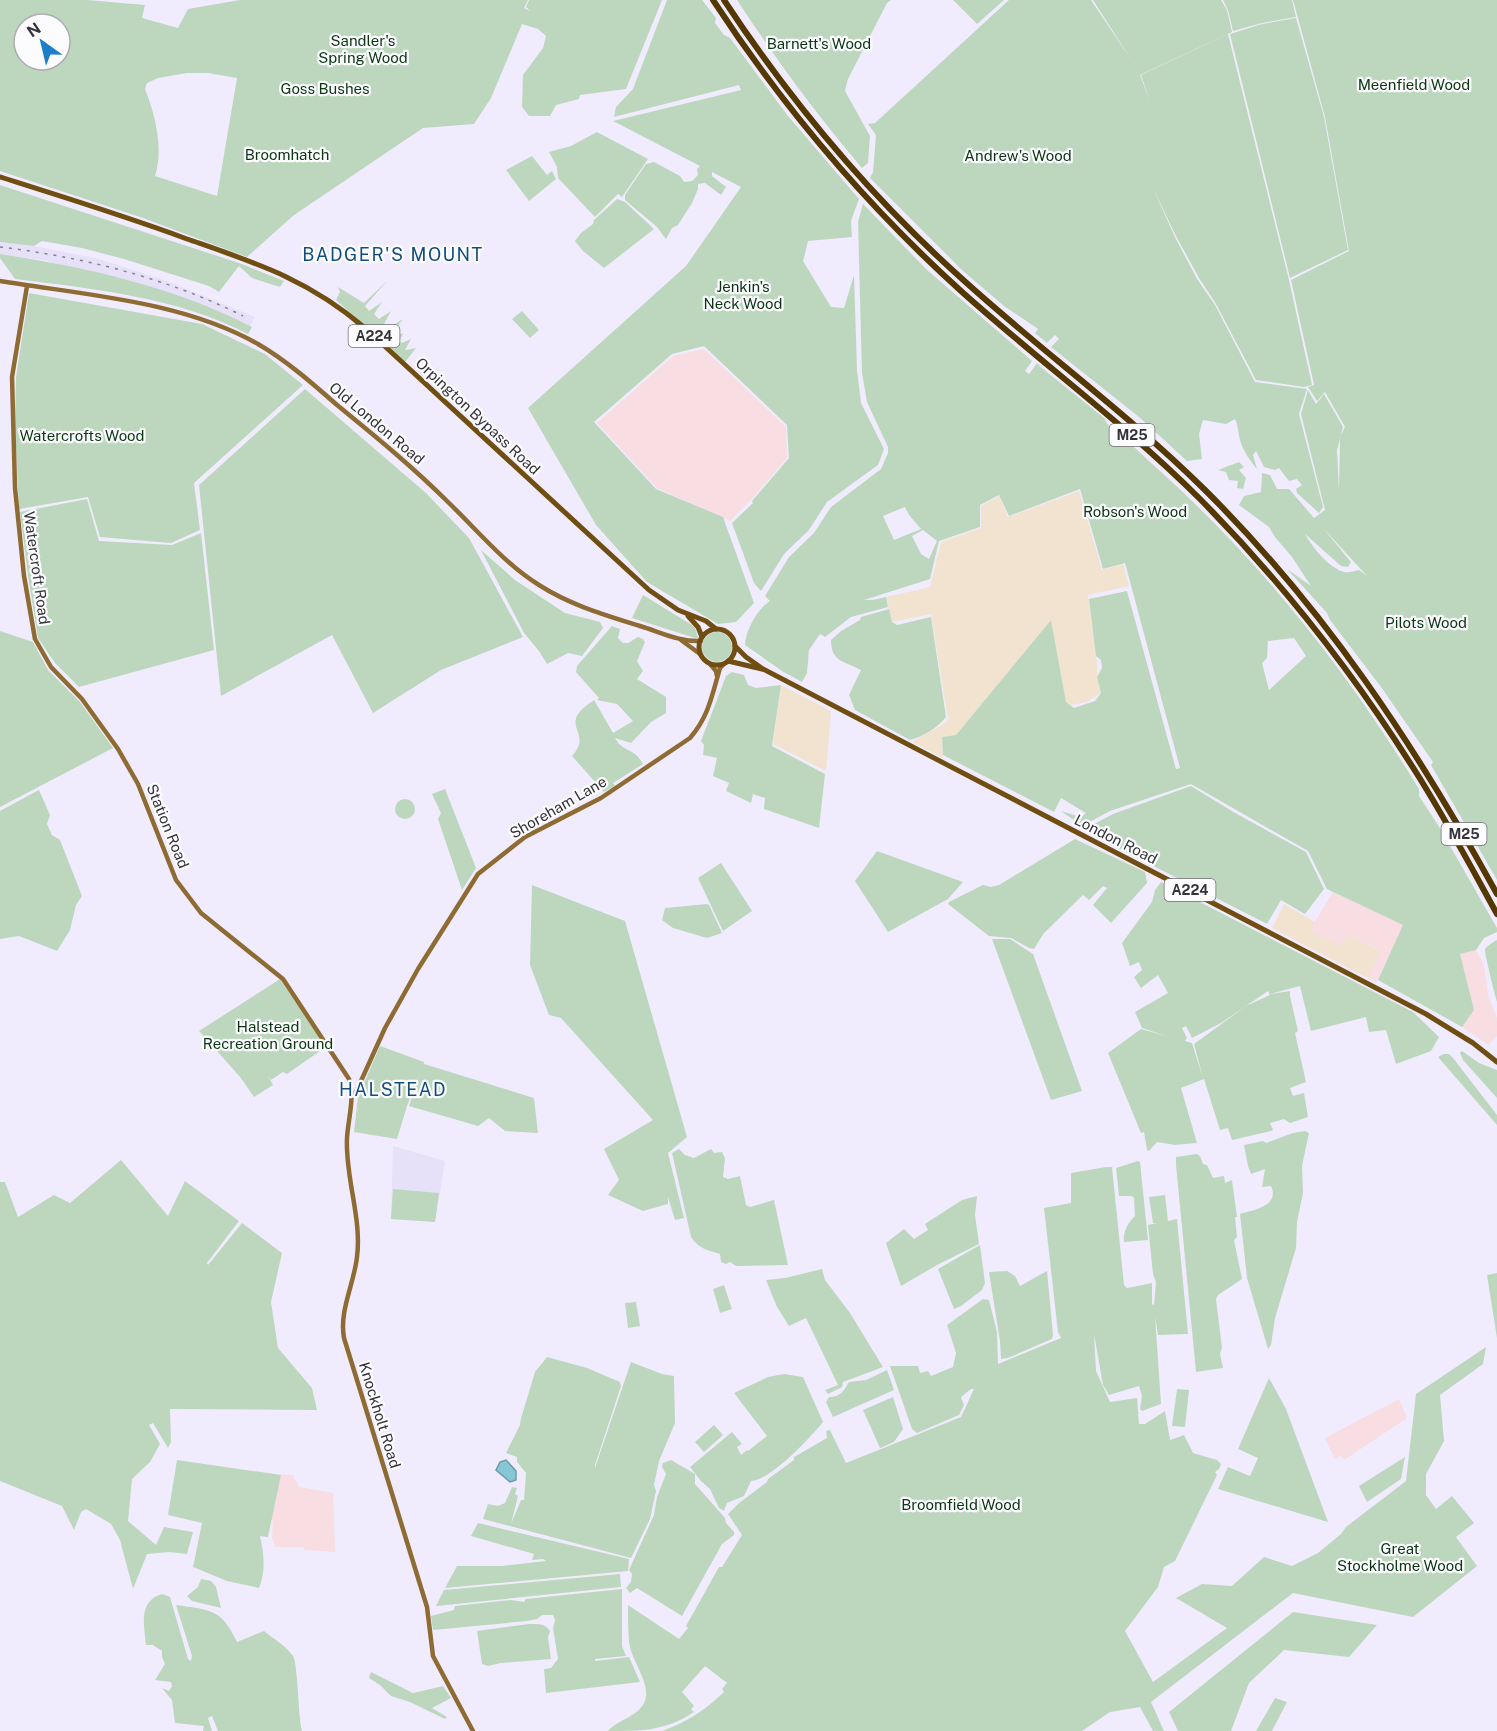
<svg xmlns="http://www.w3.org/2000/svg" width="1497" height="1731" font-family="'Public Sans',sans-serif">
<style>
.commercial{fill:#f2e2d0}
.industrial{fill:#f8dde2}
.built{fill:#e6e0f8}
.green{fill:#bdd7be;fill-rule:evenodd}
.water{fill:#87c6d4;stroke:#6e9aa6;stroke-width:1.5}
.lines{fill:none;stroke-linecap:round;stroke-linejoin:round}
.secondary{stroke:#8e6b32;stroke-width:4.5}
.primary{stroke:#704e11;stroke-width:5}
.highway{stroke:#543800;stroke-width:6}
.rail{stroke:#84828d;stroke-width:1.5;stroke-dasharray:3 6;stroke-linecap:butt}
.labels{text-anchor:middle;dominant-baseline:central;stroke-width:4.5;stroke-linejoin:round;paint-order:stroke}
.shield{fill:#fcfcff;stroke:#716f75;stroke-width:1.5}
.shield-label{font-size:14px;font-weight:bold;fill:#35333a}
.park-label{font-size:15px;fill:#0a3612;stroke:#fcfcff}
.street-label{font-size:15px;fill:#35333a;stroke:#fcfcff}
.quarter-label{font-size:18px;letter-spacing:1.5px;fill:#114d7d;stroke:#fcfcff}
</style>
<rect width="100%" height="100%" fill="#f0ecfd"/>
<g class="commercial">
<path d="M1079 491 1102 570 1123 564 1129 586 1088 595 1097 663V677L1101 693 1087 702 1071 705 1066 702 1051 620 956 735 942 737 943 758 912 742 942 725 948 719 931 614 892 622 886 597 930 587 941 542 981 528V506L999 496 1008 517Z"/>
<path d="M781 685 831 711 826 771 773 744Z"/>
<path d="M1284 904 1315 922 1311 929 1339 945 1349 935 1382 952 1367 978 1272 928Z"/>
</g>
<g class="industrial">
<path d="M704 349 786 427 787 458 751 500 730 521 657 488 597 423 673 356Z"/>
<path d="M1333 892 1404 925 1376 983 1367 978 1381 951 1349 935 1339 945 1310 930Z"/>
<path d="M1476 950 1484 965 1488 995 1497 1018V1036L1488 1045 1462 1027 1473 1010 1460 954Z"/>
<path d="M1399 1399 1407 1418 1344 1460 1341 1455 1335 1459 1325 1438Z"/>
<path d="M268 1474 293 1475 299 1487 333 1493 335 1552 305 1550 303 1547H275L272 1538 273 1521 268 1518Z"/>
</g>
<g class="built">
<path d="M0 242 34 246 99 259 164 280 255 317 250 326 178 296 139 284 42 260 0 254Z"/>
<path d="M393 1146 445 1161 435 1222 391 1219Z"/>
</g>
<g class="green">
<path d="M0 0H87L145 5 142 18 178 28 188 9 240 0H528L524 8 530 11 526 7 529 0H662L626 89 580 95 579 99 556 105 550 116H529L522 107 523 75 543 48 546 36 538 29 522 24 491 98 474 124 423 128 294 215 247 257 143 218 0 171ZM24 24H60V60H24ZM187 73H208L237 78 217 196 155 176C164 149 155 114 145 89L147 83 158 78Z"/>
<path d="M667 0H702L716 18 715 23 724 35 730 38 788 116 859 199 851 221 852 237 808 241 803 261 831 307 844 308 854 275 857 370 861 403 884 449 878 465 827 502 809 530 784 554 761 591 754 583 732 523 753 503 752 501 789 458 787 425 704 346 672 354 594 422 656 489 723 517 754 603 736 622 718 624 647 582 596 525 528 408 686 266 741 187 712 172V176L726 187 721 195 705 183 698 184V189L692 203 678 225 672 228 666 239 657 227 625 200V195L646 164 654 162 680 176 684 182 692 181 698 175 697 169 700 166 613 121 741 90 739 85 614 117 616 107 633 89Z"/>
<path d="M737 0H891L887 3 848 79 845 91 870 136 868 163 862 168C816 114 775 58 737 0Z"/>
<path d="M953 0H1004L977 24Z"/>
<path d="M1009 0H1091L1132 61 1093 0H1221L1227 10 1232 32 1140 75 1150 101 1141 75 1228 34 1289 280 1312 385 1304 387 1256 380 1216 304 1199 278 1176 236 1152 186 1175 237 1197 279 1215 305 1255 382 1307 389 1299 414 1323 507 1319 513 1297 493 1296 489 1302 485 1297 479 1289 481 1279 468 1275 470 1264 467 1256 451 1253 455 1257 469C1251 462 1244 452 1241 443 1238 435 1239 427 1235 419L1226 424 1203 420 1199 434 1202 459 1187 461 1139 417 1051 347 1059 339 1055 335 1047 343 1035 333 1038 329 1004 306 962 270 870 178 873 172 876 135 868 124 875 123Z"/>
<path d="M1223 0H1292L1296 17 1262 23 1233 31 1228 10Z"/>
<path d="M1293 0H1497V880L1431 765 1433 762 1381 687 1330 620 1327 613 1287 569 1311 586 1292 557 1275 537 1269 527 1239 505 1244 496 1261 492 1262 473 1270 475 1277 489H1289L1314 518 1325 510 1301 414 1308 390 1316 404 1324 394 1343 427 1337 450 1339 491 1340 437 1345 427 1325 392 1317 401 1308 387 1314 385 1291 280 1349 251 1325 117ZM1323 528 1367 576 1359 570C1354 571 1349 573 1344 572 1329 568 1312 547 1305 534L1341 566 1348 567 1351 562Z"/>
<path d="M1296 18 1324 117 1348 250 1290 278 1230 34 1262 24Z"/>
<path d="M597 132 648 159 622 197 618 194 595 217 558 178 557 167 549 152 571 146Z"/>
<path d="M532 156 547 175 552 171 556 179 529 201 506 170Z"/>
<path d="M0 185 239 263 284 281 280 287 252 278 239 266 219 292 209 286 124 259 82 248 42 241 34 246 0 242Z"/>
<path d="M617 199 625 202 654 229 604 268 583 251 575 241 581 233 593 224 594 220Z"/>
<path d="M863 204 926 269 1032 361 1025 371 1029 374 1037 363 1042 368 1104 418 1108 425C1127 439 1143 456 1160 471 1262 563 1348 672 1419 789V796L1438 825 1497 928V932L1484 938 1476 950 1460 954 1474 1010 1462 1027 1378 980 1403 925 1327 889 1308 851 1191 784 1110 811 1082 826 1061 811 1081 817 1086 813 1061 798 1054 812 943 755 942 737 956 735 1051 620 1066 702 1074 708 1095 701 1101 693 1097 677 1102 668 1101 660 1096 656 1089 599 1127 591 1176 769 1180 768 1125 563 1103 569 1080 489 1009 516 999 495 980 505V527L939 541 930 579 864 600H873L886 597 888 607 851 617 825 637 820 634 809 650 807 673 802 682 782 671 745 645C745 631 758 608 770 601L765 596 789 557 814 533 831 507 881 469 888 453V447L867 402 862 373 858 222ZM905 507 909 515 921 529 894 540 883 516ZM923 530 937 541 929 559 921 554 912 536ZM1294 638 1306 656 1269 690 1262 663 1267 658 1268 641Z"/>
<path d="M0 254C86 267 175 287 252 327L248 334C177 297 93 289 15 279L0 258Z"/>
<path d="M387 281 365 306 369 311 382 302 374 314 379 319 391 311 384 324 389 328 403 319 392 333 403 334 399 341 402 343 411 339 405 350 416 348 405 362 336 300 340 292 338 287 364 303Z"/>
<path d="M29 293 202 324 265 354 303 385 194 483 200 530 171 543 100 537 88 497 19 509 15 425 16 377Z"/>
<path d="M522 311 539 330 530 338 512 319Z"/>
<path d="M305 389 426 493 469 538 523 637 441 670 373 713 332 635 221 696 199 485Z"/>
<path d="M1239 462 1244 467 1239 470 1246 478 1243 489 1237 488 1238 481 1229 480 1226 472 1218 470Z"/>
<path d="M87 499 99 541 172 545 201 533 214 650 79 687 55 663 38 638 28 575 20 512Z"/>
<path d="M481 550 515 580 565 613 600 622 603 628 582 656 568 653 547 664 539 651 524 633Z"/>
<path d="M643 595 692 625 695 628 698 638H695L632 618Z"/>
<path d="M889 609 892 622 897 625 931 617 946 717C938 727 923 737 910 740L855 710 849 695 861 670C844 661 831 662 831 640L841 631 860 620 861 617Z"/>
<path d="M612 626 620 629 618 638 623 643H628L638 637 643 639 645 642 637 661 643 671 637 679 666 697V713L651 722 631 743 615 738C622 752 634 747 643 764L613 783 615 786 604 792 572 756C595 731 554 726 594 700L613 733 633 721 617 704 597 700 599 698 576 672 577 666Z"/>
<path d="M0 631 33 642 48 670 80 702 113 748 0 807Z"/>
<circle cx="717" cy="647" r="15"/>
<path d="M732 672 744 675 748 685 756 688 781 685 772 746 825 774 819 828 764 809 765 798 753 794 751 803 726 791 729 783 713 776 717 758 703 755 704 745 701 741 726 676Z"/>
<path d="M1191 786 1235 813 1306 852 1324 889 1305 914 1281 900 1267 924 1083 830 1113 814Z"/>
<path d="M445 789 476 868 462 890 438 819 441 813 432 794Z"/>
<path d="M39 790 50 815 47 824 52 835 60 840 82 896 76 905 70 930 57 951 19 936 0 939V811Z"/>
<circle cx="405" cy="809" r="10"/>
<path d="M1075 839 1145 872 1147 883 1111 923 1093 905 1107 888 1103 886 1089 900 1083 895 1044 933 1034 949 1029 948 1011 938 989 936 948 904 949 902 983 885 991 887 999 885Z"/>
<path d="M877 851 963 882 948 899 888 932 855 881Z"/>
<path d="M721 863 752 911 723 931 698 878Z"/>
<path d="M1161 882 1413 1012 1439 1037 1431 1051 1396 1064 1386 1030 1369 1032 1366 1017 1311 1031 1300 986 1270 994 1290 991V996L1298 1031 1295 1033 1306 1082 1290 1088 1293 1096 1304 1093 1308 1117 1290 1123 1284 1119 1270 1123 1273 1130 1271 1131 1232 1140 1228 1128 1220 1130 1204 1079 1181 1088 1197 1143 1175 1145 1157 1142 1149 1151 1147 1150 1144 1132 1141 1133 1108 1053 1141 1029 1166 1036 1142 1028 1135 1012 1168 993 1158 975 1141 988 1134 977 1142 970 1139 962 1130 966 1122 943 1152 902 1155 890ZM1268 991 1270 995 1246 1006 1194 1044 1203 1078 1192 1043 1185 1041 1187 1038 1182 1028 1186 1026 1192 1038 1221 1023Z"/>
<path d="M532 885 625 921 687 1137 668 1153 684 1218 675 1220 668 1197V1204L643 1211 608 1195 619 1180 604 1149 653 1120 561 1018 549 1015 530 965Z"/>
<path d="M707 904 709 905 722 933 707 938 673 928 662 920 665 908Z"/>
<path d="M992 939H1010L1033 954 1082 1091 1051 1100Z"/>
<path d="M1497 940V1002C1495 996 1484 952 1485 949 1488 945 1493 942 1497 940Z"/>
<path d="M280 979 326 1047 287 1074 283 1072 271 1080 268 1076 273 1085 254 1097 241 1078 199 1031Z"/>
<path d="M380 1046 424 1062V1064L534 1098 538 1133 505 1131 489 1118 478 1126 409 1106 420 1073 407 1106 397 1139 354 1132 358 1097Z"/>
<path d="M1462 1051 1479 1063 1497 1070V1098L1463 1060 1460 1053Z"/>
<path d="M1444 1054H1449L1453 1058 1497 1115V1125L1438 1057Z"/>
<path d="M1305 1131 1309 1133 1302 1166 1303 1193 1297 1222 1296 1248 1275 1318 1271 1345 1268 1349 1247 1278 1240 1214C1254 1210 1280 1206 1271 1186L1262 1187 1265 1169 1251 1174 1248 1166 1244 1145 1263 1141 1266 1143 1293 1133Z"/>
<path d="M679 1149 685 1155 694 1158 711 1149 714 1153 722 1152 725 1158 723 1177 728 1179 740 1176 746 1205 750 1207 774 1200 788 1265 736 1266 730 1262 726 1264 721 1262 720 1254C707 1250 699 1249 691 1237L672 1153Z"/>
<path d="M1197 1154 1200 1156 1203 1164 1207 1165 1213 1178 1224 1176 1225 1183 1232 1180 1237 1217H1235L1237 1237 1234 1240 1242 1279 1218 1295 1216 1299 1222 1348 1220 1354 1223 1368 1196 1372 1176 1165V1157Z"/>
<path d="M121 1160 168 1216 185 1181 239 1221 207 1263 208 1265 242 1223 282 1253 271 1302 278 1348 312 1388 317 1410 170 1409 171 1442 168 1448 153 1423 149 1425 160 1444 150 1462 132 1479 128 1521 156 1545 164 1527 193 1532 187 1554 170 1552 147 1554 133 1589 120 1540 111 1524 86 1509 81 1512 74 1530 62 1506 0 1481V1182H5L18 1217 54 1195 70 1203Z"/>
<path d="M1138 1161 1140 1162 1148 1240 1124 1242C1123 1232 1127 1224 1135 1216L1134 1198 1132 1196H1119L1116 1168Z"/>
<path d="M1106 1167H1112L1124 1285 1127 1288 1152 1283V1304L1154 1305 1156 1282 1153 1274 1148 1225 1157 1223H1153L1149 1197 1165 1195 1168 1221 1177 1219 1188 1334 1158 1335 1155 1316 1161 1404 1142 1411 1140 1409 1142 1396 1139 1386 1109 1395 1103 1385 1094 1334 1096 1371 1110 1402 1137 1398 1139 1424H1145L1165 1411 1170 1440 1184 1435 1193 1453 1217 1460 1221 1464 1219 1469 1215 1472 1217 1475 1175 1561 1164 1567 1158 1587 1125 1631 1153 1682 1227 1628 1176 1598 1202 1584 1232 1586 1264 1557 1292 1566 1318 1553 1341 1534 1346 1527 1406 1481 1416 1394 1486 1347 1483 1364 1440 1395 1444 1441 1426 1474V1495L1436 1509 1452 1496 1474 1523 1456 1537 1477 1566 1413 1617 1293 1593 1151 1702 1164 1731H1153L1140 1707 1110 1712 1082 1731H662C687 1722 705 1710 724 1692L722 1689 727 1683 705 1666 682 1692 694 1706 691 1709 694 1712C666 1731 641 1731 608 1731 617 1720 637 1717 644 1703 653 1685 631 1661 629 1642 628 1630 628 1617 628 1605L679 1639 688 1628 686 1626 719 1567H722L742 1535 728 1514 739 1503 767 1482 768 1479 794 1460V1457L827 1438 826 1431 830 1430 846 1463 961 1417 974 1389H971L961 1397 964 1405 959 1415 917 1433 912 1429 890 1366H918L920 1373 928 1371 931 1376 953 1367 956 1353 947 1325 983 1299 989 1300 997 1332 998 1364 1061 1338 1058 1332 1044 1208 1071 1203V1173Z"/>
<path d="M393 1189 439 1193 435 1222 391 1219Z"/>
<path d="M977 1196 975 1215 979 1244 937 1265 901 1286 886 1243 904 1229 914 1239 928 1230 925 1224 962 1200Z"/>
<path d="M980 1245 985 1283 982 1290 961 1306 954 1309 938 1269Z"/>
<path d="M822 1269 825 1280 850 1313 883 1367 843 1382 842 1387 828 1394 825 1390 838 1385 806 1318 789 1326 777 1307 766 1280 785 1278Z"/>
<path d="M1007 1271 1015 1276 1020 1286 1047 1271 1053 1335 1052 1339 1008 1358 1001 1359 1000 1341 989 1272Z"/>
<path d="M1497 1273V1338L1487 1275Z"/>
<path d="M724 1285 732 1309 720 1313 713 1289Z"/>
<path d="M636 1302 640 1326 628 1328 625 1303Z"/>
<path d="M547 1357 587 1368 620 1382 621 1386 595 1465V1468L631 1362 662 1374 674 1376 675 1423 659 1461 654 1485 656 1491 650 1519 631 1558 483 1519 488 1504 498 1506 505 1503 512 1487 517 1488 515 1494 518 1496 511 1524 521 1500H524L526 1473 517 1462V1457L506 1453 520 1425 521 1418 535 1372Z"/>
<path d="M887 1370 894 1390 833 1417 826 1402 829 1397C840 1397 844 1391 849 1382L866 1380Z"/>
<path d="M784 1374 803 1377 823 1422C810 1438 771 1480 751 1481L744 1496 727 1503 724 1511 719 1508 710 1489 701 1481 690 1467 732 1432 742 1444 737 1447 741 1455 747 1450 748 1451 767 1436 734 1393 768 1377Z"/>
<path d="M1269 1378 1286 1409 1328 1522 1218 1489 1228 1467 1250 1476 1258 1458 1238 1449Z"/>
<path d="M1177 1389 1189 1390 1185 1427 1172 1426Z"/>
<path d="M893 1397 903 1429 894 1442 880 1448 863 1410Z"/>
<path d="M714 1425 723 1435 704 1452 695 1442Z"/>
<path d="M1405 1457 1401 1479 1367 1502 1359 1486Z"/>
<path d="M177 1460 281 1475 268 1537 260 1536C264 1554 266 1571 259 1588L227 1581 193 1567 202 1523 168 1515Z"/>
<path d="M671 1460 695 1474V1484L725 1518 726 1523 734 1532V1535L722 1544 682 1616 637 1588 630 1593 626 1588 631 1582 632 1574 629 1570 654 1515 657 1497 666 1474 662 1467 663 1463Z"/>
<path d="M478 1523 629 1559 628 1571 445 1588 457 1566H502L546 1561 543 1559 532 1560 534 1554 471 1536Z"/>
<path d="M620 1574 621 1587 436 1606 444 1590Z"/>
<path d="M201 1579 211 1581 216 1587 221 1608 192 1601 187 1596 198 1587Z"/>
<path d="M622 1589V1646L626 1656 595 1659V1661L629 1657 640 1682 546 1693 544 1669 551 1668 558 1659 553 1628 555 1620 553 1615H542L537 1619 527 1621 433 1630 431 1616 454 1610 455 1606 511 1600 524 1602 526 1599Z"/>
<path d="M162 1594 170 1597 188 1659 191 1661 192 1656 176 1605C210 1610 221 1608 237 1642L264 1631C274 1639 286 1646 293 1656 298 1664 298 1715 302 1731H218L212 1716 208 1718 212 1731H203L204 1726 175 1723 172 1700 162 1688 169 1691 172 1686 171 1682 155 1680 165 1664 162 1657V1651L153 1645H146C144 1626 138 1601 162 1594Z"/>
<path d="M1293 1612 1377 1625 1349 1657 1284 1650 1249 1683 1231 1731H1178L1169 1712Z"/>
<path d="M529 1624C538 1624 545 1623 550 1631L548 1637 551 1659 501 1663 488 1666 482 1664 477 1631Z"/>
<path d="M371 1672 413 1693 443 1686 451 1698 432 1708 447 1717 445 1719 410 1702 391 1696 380 1685 369 1678Z"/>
<path d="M1275 1698 1287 1702 1272 1731H1256Z"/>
</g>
<path class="water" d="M506 1460 516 1471V1480L510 1482 496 1470 500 1462Z"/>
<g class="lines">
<g class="secondary">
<path d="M0 281C85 295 182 301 258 344 287 361 312 383 337 405 375 436 414 468 449 503 479 532 504 563 539 585 570 605 605 615 640 626 660 632 679 642 701 641"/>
<path d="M27 286 12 377 15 488 24 576 35 639 51 667 82 699 118 749 138 784 176 880 201 913 283 979 349 1079C355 1099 348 1119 347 1138 345 1178 362 1217 357 1257 354 1284 339 1311 344 1338L427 1607 433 1656 473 1731"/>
<path d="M681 640 700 654"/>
<path d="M710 664 716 671 717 676"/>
<path d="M352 1095 356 1092 385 1028 418 969 478 874 525 837 601 798 690 738C709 716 712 695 720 668L724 664"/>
</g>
<g class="primary">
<path d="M0 177C63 197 125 216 187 239 256 263 308 279 365 328L649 590 678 610 706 621 716 629"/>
<path d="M688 616 698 627 702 637"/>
<circle cx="717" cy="647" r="18"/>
<path d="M735 646 746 657 763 669 1426 1014 1473 1043 1497 1062"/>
<path d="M728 661 762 669"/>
</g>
<g class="highway">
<path d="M713 0C783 107 866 205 961 291 1040 362 1125 424 1200 499 1280 580 1351 670 1412 766 1443 814 1470 865 1497 914"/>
<path d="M724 0C791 102 870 196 960 277 1040 350 1127 413 1204 489 1325 609 1415 745 1497 894"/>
</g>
<path class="rail" d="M0 247C83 257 167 278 243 316"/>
</g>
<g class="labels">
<g class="shield">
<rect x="348.5" y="325" width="51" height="22" rx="4.5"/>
<rect x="1109.5" y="424" width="45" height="22" rx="4.5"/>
<rect x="1441.5" y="823" width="45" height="22" rx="4.5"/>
<rect x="1164.5" y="879" width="51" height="22" rx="4.5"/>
</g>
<g class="shield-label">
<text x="374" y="336">A224</text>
<text x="1132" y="435">M25</text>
<text x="1464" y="834">M25</text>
<text x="1190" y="890">A224</text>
</g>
<g class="park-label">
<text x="363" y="40">Sandler's<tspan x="363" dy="17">Spring Wood</tspan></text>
<text x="819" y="43">Barnett's Wood</text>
<text x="1414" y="84">Meenfield Wood</text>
<text x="325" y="88">Goss Bushes</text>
<text x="287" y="154">Broomhatch</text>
<text x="1018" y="155">Andrew's Wood</text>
<text x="743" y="286">Jenkin's<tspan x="743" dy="17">Neck Wood</tspan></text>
<text x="82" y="435">Watercrofts Wood</text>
<text x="1135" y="511">Robson's Wood</text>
<text x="1426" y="622">Pilots Wood</text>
<text x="268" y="1026">Halstead<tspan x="268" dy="17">Recreation Ground</tspan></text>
<text x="961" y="1504">Broomfield Wood</text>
<text x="1400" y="1548">Great<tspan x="1400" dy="17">Stockholme Wood</tspan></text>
</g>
<g class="street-label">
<text transform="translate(478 416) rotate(43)">Orpington Bypass Road</text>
<text transform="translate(377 423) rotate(40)">Old London Road</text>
<text transform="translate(37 568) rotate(82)">Watercroft Road</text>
<text transform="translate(558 807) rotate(-30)">Shoreham Lane</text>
<text transform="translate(168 826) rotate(68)">Station Road</text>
<text transform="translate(1116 839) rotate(27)">London Road</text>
<text transform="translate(380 1415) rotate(73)">Knockholt Road</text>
</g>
<g class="quarter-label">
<text x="393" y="254">BADGER'S MOUNT</text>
<text x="393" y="1089">HALSTEAD</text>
</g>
</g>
<g transform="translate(42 42) rotate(326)"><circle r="28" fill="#fcfcff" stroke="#acacb0" stroke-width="1.5"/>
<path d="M0-4.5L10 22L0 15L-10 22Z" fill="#1c7dc9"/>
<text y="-9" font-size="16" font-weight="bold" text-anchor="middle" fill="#35333a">N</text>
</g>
</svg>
